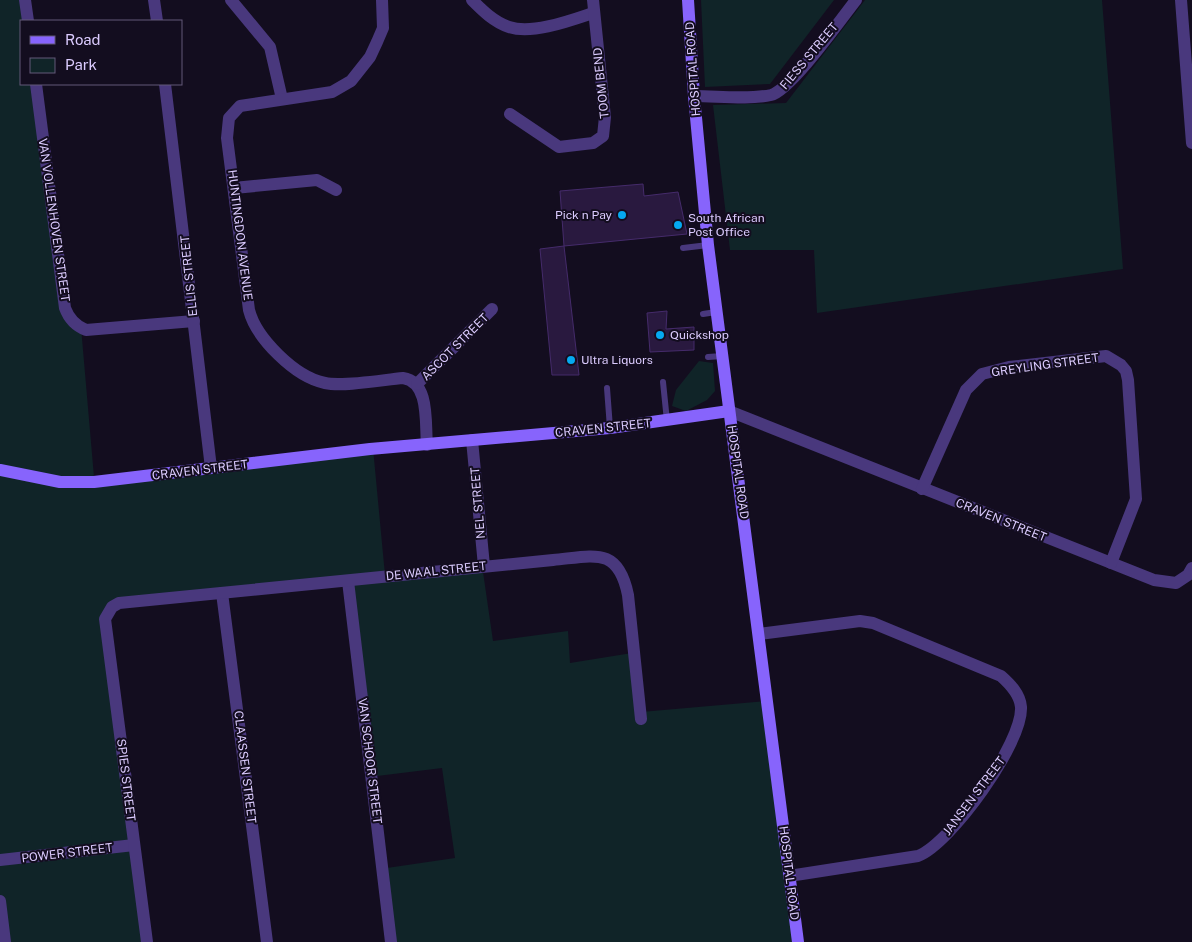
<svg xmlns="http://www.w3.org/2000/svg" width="1192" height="942" font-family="'Public Sans',sans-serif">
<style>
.green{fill:#102428}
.building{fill:#29193f;stroke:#452b6b}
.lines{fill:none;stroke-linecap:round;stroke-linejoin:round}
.lane{stroke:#49387d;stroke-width:6}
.street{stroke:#49387d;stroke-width:12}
.secondary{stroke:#8764fc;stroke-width:12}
.poi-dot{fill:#05a9f0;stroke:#130d1f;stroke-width:2}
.labels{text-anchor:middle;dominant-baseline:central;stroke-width:4;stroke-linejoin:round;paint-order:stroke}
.street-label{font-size:12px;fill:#dbcbfe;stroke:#130d1f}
.poi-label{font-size:12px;fill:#dbcbfe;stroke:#130d1f;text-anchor:start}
</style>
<rect width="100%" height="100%" fill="#130d1f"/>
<g class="green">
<path d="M0 0H21L24 21H21V84H33L64 312 81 327 94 477 373 448 385 575 482 565 493 641 568 631 570 663 632 653 641 712 766 701 797 942H388L380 869 455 858 442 768 369 777 346 579 119 602 103 619 144 942H2L0 925Z"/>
<path d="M701 0H834L770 84 705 87Z"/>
<path d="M865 0H1102L1123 269 817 313 814 250H730L713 105 786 103Z"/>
<path d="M699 361 713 363 715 391 707 400 686 411 672 406 676 390Z"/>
</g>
<g class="building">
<path d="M643 184 644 196 678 192 687 234 564 246 560 191Z"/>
<path d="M564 246 579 375H552L540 249Z"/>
<path d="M667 311 666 329 694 327V350L650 352 647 313Z"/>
</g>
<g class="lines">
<g class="lane">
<path d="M683 248 708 245"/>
<path d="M703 314 716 312"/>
<path d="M708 357 722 356"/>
<path d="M663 382 667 421"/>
<path d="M607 388 610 428"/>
</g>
<g class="street">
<path d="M25 0 28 21"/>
<path d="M154 0 157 21"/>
<path d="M231 0 270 47 282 99"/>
<path d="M382 0 383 28 377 42 370 57 351 81 332 92 240 106 229 118 227 138 249 310C256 338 295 377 325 383 343 387 382 380 403 378 430 382 425 423 427 445"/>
<path d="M472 0C483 11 494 22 509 27 532 35 572 20 593 13"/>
<path d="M1181 0 1192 143"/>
<path d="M36 84 65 308C69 319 76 326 86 330L194 321"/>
<path d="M165 84 211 468"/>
<path d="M694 96C718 96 748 100 771 95 791 90 841 19 856 0"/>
<path d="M510 114 559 147 593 143 603 136 605 117 593 0"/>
<path d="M234 188 317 180 336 190"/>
<path d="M417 384 492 309"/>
<path d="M729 411 1154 580 1176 583 1188 575 1192 568"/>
<path d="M472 440 484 566"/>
<path d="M922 489 966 390 982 374 1009 367 1106 356 1121 365 1126 371 1128 380 1136 499 1111 563"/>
<path d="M348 581 391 942"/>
<path d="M222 593 267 942"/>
<path d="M759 634 860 621 873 623 1001 676C1010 684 1020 694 1021 707 1023 743 951 843 918 856L789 876"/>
<path d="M0 860 134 845"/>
<path d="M0 901 5 942"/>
<path d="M147 942 105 619 112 607 119 603 553 560C594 556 618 546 628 595L641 719"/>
</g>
<g class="secondary">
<path d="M688 0 694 96 708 245 798 942"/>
<path d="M0 470 60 482H94L370 449 610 428 729 411"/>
</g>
</g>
<g class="poi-dot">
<circle cx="622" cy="215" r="5"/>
<circle cx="678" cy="225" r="5"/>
<circle cx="660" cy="335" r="5"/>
<circle cx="571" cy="360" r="5"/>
</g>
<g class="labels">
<g class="street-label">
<text transform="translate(809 56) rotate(-50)">FIESS STREET</text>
<text transform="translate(693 69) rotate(-94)">HOSPITAL ROAD</text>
<text transform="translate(601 83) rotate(-96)">TOOM BEND</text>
<text transform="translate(54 220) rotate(82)">VAN VOLLENHOVEN STREET</text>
<text transform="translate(240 235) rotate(83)">HUNTINGDON AVENUE</text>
<text transform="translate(189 276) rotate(-96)">ELLIS STREET</text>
<text transform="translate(455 347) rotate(-45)">ASCOT STREET</text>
<text transform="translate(1045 365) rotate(-8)">GREYLING STREET</text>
<text transform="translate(603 428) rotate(-6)">CRAVEN STREET</text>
<text transform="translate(200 470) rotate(-7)">CRAVEN STREET</text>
<text transform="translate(738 472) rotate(82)">HOSPITAL ROAD</text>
<text transform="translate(478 503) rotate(-95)">NEL STREET</text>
<text transform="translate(1001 520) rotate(22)">CRAVEN STREET</text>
<text transform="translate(436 571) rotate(-6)">DE WAAL STREET</text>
<text transform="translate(370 761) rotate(83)">VAN SCHOOR STREET</text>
<text transform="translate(245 767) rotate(83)">CLAASSEN STREET</text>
<text transform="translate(126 780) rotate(83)">SPIES STREET</text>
<text transform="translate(974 796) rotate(-53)">JANSEN STREET</text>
<text transform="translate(67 853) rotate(-7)">POWER STREET</text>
<text transform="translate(789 873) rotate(83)">HOSPITAL ROAD</text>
</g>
<g class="poi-label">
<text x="612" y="215" text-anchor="end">Pick n Pay</text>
<text x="688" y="218">South African<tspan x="688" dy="14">Post Office</tspan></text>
<text x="670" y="335">Quickshop</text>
<text x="581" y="360">Ultra Liquors</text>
</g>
</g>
<rect x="20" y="20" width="162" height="65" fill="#130d1f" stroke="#635978"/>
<rect x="30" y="36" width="25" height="8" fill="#8764fc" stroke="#635978"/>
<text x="65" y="45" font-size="15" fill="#dbcbfe">Road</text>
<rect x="30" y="58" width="25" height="15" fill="#102428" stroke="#635978"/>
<text x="65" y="70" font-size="15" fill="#dbcbfe">Park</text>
</svg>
